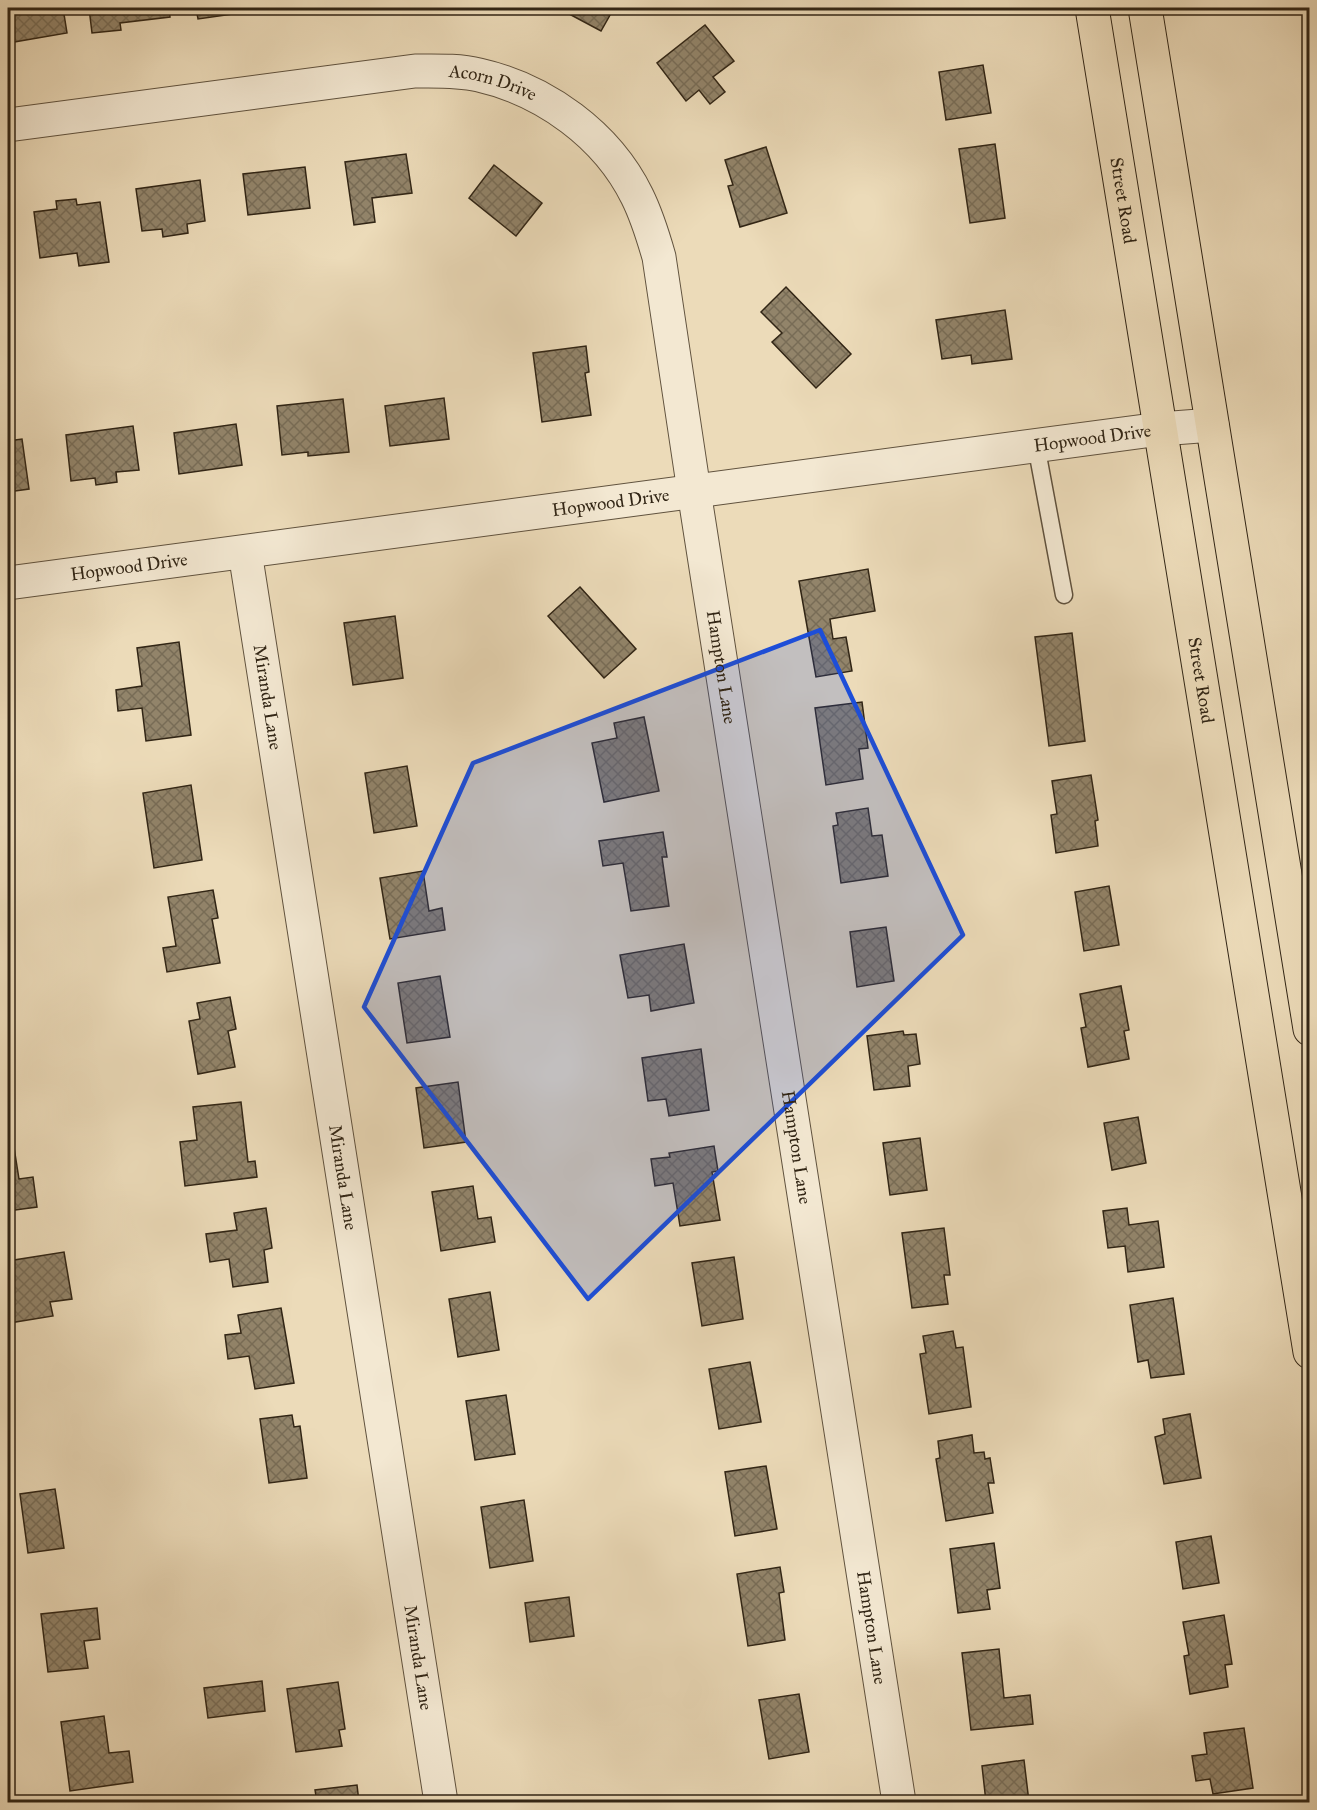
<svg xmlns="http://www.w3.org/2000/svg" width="1317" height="1810" font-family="'IM FELL Great Primer',serif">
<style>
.building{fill:url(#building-cross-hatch);stroke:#312515;stroke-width:1.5}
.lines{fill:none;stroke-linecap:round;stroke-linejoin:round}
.service-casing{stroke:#60523e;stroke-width:19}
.minor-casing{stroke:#60523e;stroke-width:35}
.primary-casing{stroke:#312515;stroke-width:35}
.service{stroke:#f3e8d2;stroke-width:16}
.minor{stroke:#f3e8d2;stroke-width:33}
.primary{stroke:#ecdbb9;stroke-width:33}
.marked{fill:#1d4ed8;fill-opacity:0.2;stroke:#1d4ed8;stroke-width:4.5;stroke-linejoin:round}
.labels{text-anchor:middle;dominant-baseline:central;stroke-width:4.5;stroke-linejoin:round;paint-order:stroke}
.street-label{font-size:18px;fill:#312515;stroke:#f3e8d2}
</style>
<defs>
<pattern id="building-cross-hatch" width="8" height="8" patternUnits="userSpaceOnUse" patternTransform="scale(1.5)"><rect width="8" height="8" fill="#92846a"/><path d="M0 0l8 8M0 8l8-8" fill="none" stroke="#786c56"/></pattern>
</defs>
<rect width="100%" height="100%" fill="#ecdbb9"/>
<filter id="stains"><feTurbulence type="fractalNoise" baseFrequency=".00333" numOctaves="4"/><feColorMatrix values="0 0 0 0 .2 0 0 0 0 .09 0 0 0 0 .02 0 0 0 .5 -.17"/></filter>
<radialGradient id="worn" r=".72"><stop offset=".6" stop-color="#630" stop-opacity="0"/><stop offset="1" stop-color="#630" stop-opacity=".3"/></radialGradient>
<g class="building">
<path d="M8 8H63L67 33 8 43Z"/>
<path d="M89 8H169L170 17 120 23 121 30 92 33Z"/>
<path d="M196 8H276L198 19Z"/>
<path d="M558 8H614L601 31Z"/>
<path d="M705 25 734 61 713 77 725 92 710 104 699 90 686 101 657 63Z"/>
<path d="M983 65 991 113 946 120 939 72Z"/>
<path d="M995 144 1005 218 970 223 959 149Z"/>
<path d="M766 147 787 213 740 227 728 186 733 185 725 160Z"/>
<path d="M406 154 412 193 372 198 375 222 354 225 345 162Z"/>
<path d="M494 165 542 203 516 236 469 198Z"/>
<path d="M305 167 310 208 248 215 243 174Z"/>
<path d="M200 180 205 221 187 224 188 233 163 237 162 229 142 231 136 189Z"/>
<path d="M76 199 77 205 100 202 109 262 79 266 77 253 40 258 34 212 57 209 56 201Z"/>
<path d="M786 287 851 354 816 388 772 342 782 333 761 312Z"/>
<path d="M1005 310 1012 359 972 364 971 355 942 359 936 320Z"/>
<path d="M586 346 589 372 585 373 591 415 542 422 533 353Z"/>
<path d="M444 398 449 439 390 446 385 406Z"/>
<path d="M343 399 349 452 308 456V452L282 455 277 406Z"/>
<path d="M236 424 242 465 179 474 174 433Z"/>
<path d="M133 426 139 470 116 472 117 482 96 485 95 478 71 481 66 435Z"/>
<path d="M22 439 29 489 8 492V441Z"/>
<path d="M868 569 875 611 830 619 833 639 846 637 852 671 816 677 799 581Z"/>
<path d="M580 587 636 649 604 678 548 616Z"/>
<path d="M395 616 403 678 353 685 344 623Z"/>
<path d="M1072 633 1085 741 1049 746 1035 637Z"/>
<path d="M179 642 191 735 146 741 142 708 118 711 116 690 142 686 137 648Z"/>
<path d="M862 702 868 748 859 749 863 779 826 785 815 708Z"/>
<path d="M644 717 659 791 604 802 592 743 617 738 614 723Z"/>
<path d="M407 766 417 826 374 833 365 773Z"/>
<path d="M1091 775 1098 820 1095 821 1098 846 1056 853 1051 815 1057 814 1052 781Z"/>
<path d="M191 785 202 860 154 868 143 793Z"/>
<path d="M868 808 872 836 882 835 888 876 841 883 833 826 838 825 836 813Z"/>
<path d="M663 832 667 857H662L669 906 631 911 623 863 603 866 599 841Z"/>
<path d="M423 871 429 911 442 908 445 930 390 939 380 878Z"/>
<path d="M1109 886 1119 945 1084 951 1075 892Z"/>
<path d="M213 890 218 918 212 919 220 963 167 972 163 948 176 946 168 897Z"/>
<path d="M886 927 894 981 857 987 850 932Z"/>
<path d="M684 944 694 1003 651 1011 649 995 628 998 620 955Z"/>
<path d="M440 976 450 1037 407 1043 398 983Z"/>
<path d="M1121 986 1129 1030 1124 1031 1129 1059 1088 1067 1081 1028 1086 1027 1080 994Z"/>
<path d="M230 997 236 1029 228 1031 235 1067 198 1074 189 1021 200 1019 197 1003Z"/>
<path d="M903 1031 904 1035 916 1034 920 1064 908 1066 910 1086 874 1090 867 1036Z"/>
<path d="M701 1049 709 1110 669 1116 666 1099 648 1101 642 1058Z"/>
<path d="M458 1082 466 1142 424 1148 416 1088Z"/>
<path d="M241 1102 248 1162 255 1161 257 1177 185 1186 180 1142 197 1140 193 1107Z"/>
<path d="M1138 1117 1146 1163 1112 1170 1104 1123Z"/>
<path d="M920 1138 927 1190 890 1195 883 1143Z"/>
<path d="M13 1141 19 1179 33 1177 37 1207 8 1211V1142Z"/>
<path d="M714 1146 718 1171 712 1172 720 1220 680 1226 673 1183 655 1186 651 1159 670 1157 669 1153Z"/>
<path d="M473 1186 478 1219 491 1217 495 1242 441 1251 432 1192Z"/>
<path d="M266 1208 272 1248 264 1250 268 1282 233 1287 229 1259 210 1262 206 1234 237 1230 234 1213Z"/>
<path d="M1127 1208 1129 1225 1158 1221 1164 1267 1128 1272 1125 1246 1108 1248 1103 1211Z"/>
<path d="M944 1228 950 1275H944L948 1304 912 1308 902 1233Z"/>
<path d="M64 1252 72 1299 50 1302 53 1316 9 1323 8 1261Z"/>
<path d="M734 1257 743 1319 702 1326 692 1263Z"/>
<path d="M490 1292 499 1350 458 1357 449 1299Z"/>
<path d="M1173 1298 1184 1374 1151 1378 1148 1360 1138 1362 1130 1305Z"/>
<path d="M281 1308 294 1383 255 1389 249 1356 228 1359 225 1335 241 1333 238 1315Z"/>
<path d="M953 1331 956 1348 963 1347 971 1407 929 1414 920 1354 926 1353 923 1336Z"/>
<path d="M750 1362 761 1422 719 1429 709 1369Z"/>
<path d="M506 1395 515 1454 475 1460 466 1401Z"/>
<path d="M1190 1414 1201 1478 1164 1484 1155 1437 1165 1434 1163 1419Z"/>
<path d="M292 1415 294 1427 300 1426 307 1478 269 1483 260 1419Z"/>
<path d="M972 1435 974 1453 984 1452 985 1459 990 1458 994 1483H988L993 1513 946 1521 936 1459 940 1458 938 1441Z"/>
<path d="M766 1466 777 1529 735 1536 725 1472Z"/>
<path d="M55 1489 64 1548 28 1553 20 1494Z"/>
<path d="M524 1500 533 1561 490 1568 481 1507Z"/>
<path d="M1211 1536 1219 1583 1183 1589 1176 1542Z"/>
<path d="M994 1543 1000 1588 987 1590 990 1609 958 1613 950 1549Z"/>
<path d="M780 1567 784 1592 779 1593 785 1640 748 1646 737 1574Z"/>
<path d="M569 1597 574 1636 530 1642 525 1603Z"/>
<path d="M97 1608 100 1639 84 1641 88 1668 48 1672 41 1614Z"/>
<path d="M1224 1615 1232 1664 1225 1665 1228 1687 1190 1694 1184 1656 1189 1655 1183 1622Z"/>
<path d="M999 1649 1004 1698 1030 1695 1033 1724 971 1730 962 1653Z"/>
<path d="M262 1681 265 1711 208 1718 204 1688Z"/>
<path d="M338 1682 345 1729 339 1730 342 1746 296 1752 287 1689Z"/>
<path d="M799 1694 809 1752 769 1759 759 1700Z"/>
<path d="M104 1716 109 1753 129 1751 133 1782 70 1791 61 1722Z"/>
<path d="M1244 1728 1253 1788 1213 1794 1210 1779 1196 1781 1192 1756 1207 1754 1204 1733Z"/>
<path d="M1024 1760 1029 1802H986L982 1766Z"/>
<path d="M357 1785 359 1802H317L315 1790Z"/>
</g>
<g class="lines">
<defs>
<path id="service" d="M1036 445 1064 595"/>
<g id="minor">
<path id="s1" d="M8 125 415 71C436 71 458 70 479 75 545 90 607 135 637 196 647 216 653 236 659 257L694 491 899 1802"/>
<path id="s2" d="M245 552 441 1802"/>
<path id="s3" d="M8 583 1160 429 1212 425"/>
</g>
<g id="primary">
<path id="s4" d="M1092 8 1310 1352"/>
<path d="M1145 8 1310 1029"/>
</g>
</defs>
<use href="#service" class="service-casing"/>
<use href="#minor" class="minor-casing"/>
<use href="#primary" class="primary-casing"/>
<use href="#service" class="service"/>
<use href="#minor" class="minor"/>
<use href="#primary" class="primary"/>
</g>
<path class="marked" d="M820 630 963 935 588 1299 364 1007 473 763Z"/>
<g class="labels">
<g class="street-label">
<text stroke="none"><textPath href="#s1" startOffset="490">Acorn Drive</textPath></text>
<text stroke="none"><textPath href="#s4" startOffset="195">Street Road</textPath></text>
<text stroke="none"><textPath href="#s3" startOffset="1094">Hopwood Drive</textPath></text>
<text stroke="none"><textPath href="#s3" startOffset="608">Hopwood Drive</textPath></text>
<text stroke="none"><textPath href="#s3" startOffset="122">Hopwood Drive</textPath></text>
<text stroke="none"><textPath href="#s1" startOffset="1160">Hampton Lane</textPath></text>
<text stroke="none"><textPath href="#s4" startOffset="681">Street Road</textPath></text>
<text stroke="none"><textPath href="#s2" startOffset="147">Miranda Lane</textPath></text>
<text stroke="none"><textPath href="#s1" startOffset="1646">Hampton Lane</textPath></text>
<text stroke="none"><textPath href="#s2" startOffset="633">Miranda Lane</textPath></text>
<text stroke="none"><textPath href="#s1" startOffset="2132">Hampton Lane</textPath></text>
<text stroke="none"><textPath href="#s2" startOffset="1119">Miranda Lane</textPath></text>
</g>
</g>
<rect width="1317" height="1810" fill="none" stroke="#ecdbb9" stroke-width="30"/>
<rect x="9" y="9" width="1299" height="1792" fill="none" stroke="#312515" stroke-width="3"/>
<rect x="15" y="15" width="1287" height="1780" fill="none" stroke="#312515" stroke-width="1.5"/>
<rect width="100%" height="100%" filter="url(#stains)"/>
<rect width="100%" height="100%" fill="url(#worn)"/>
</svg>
